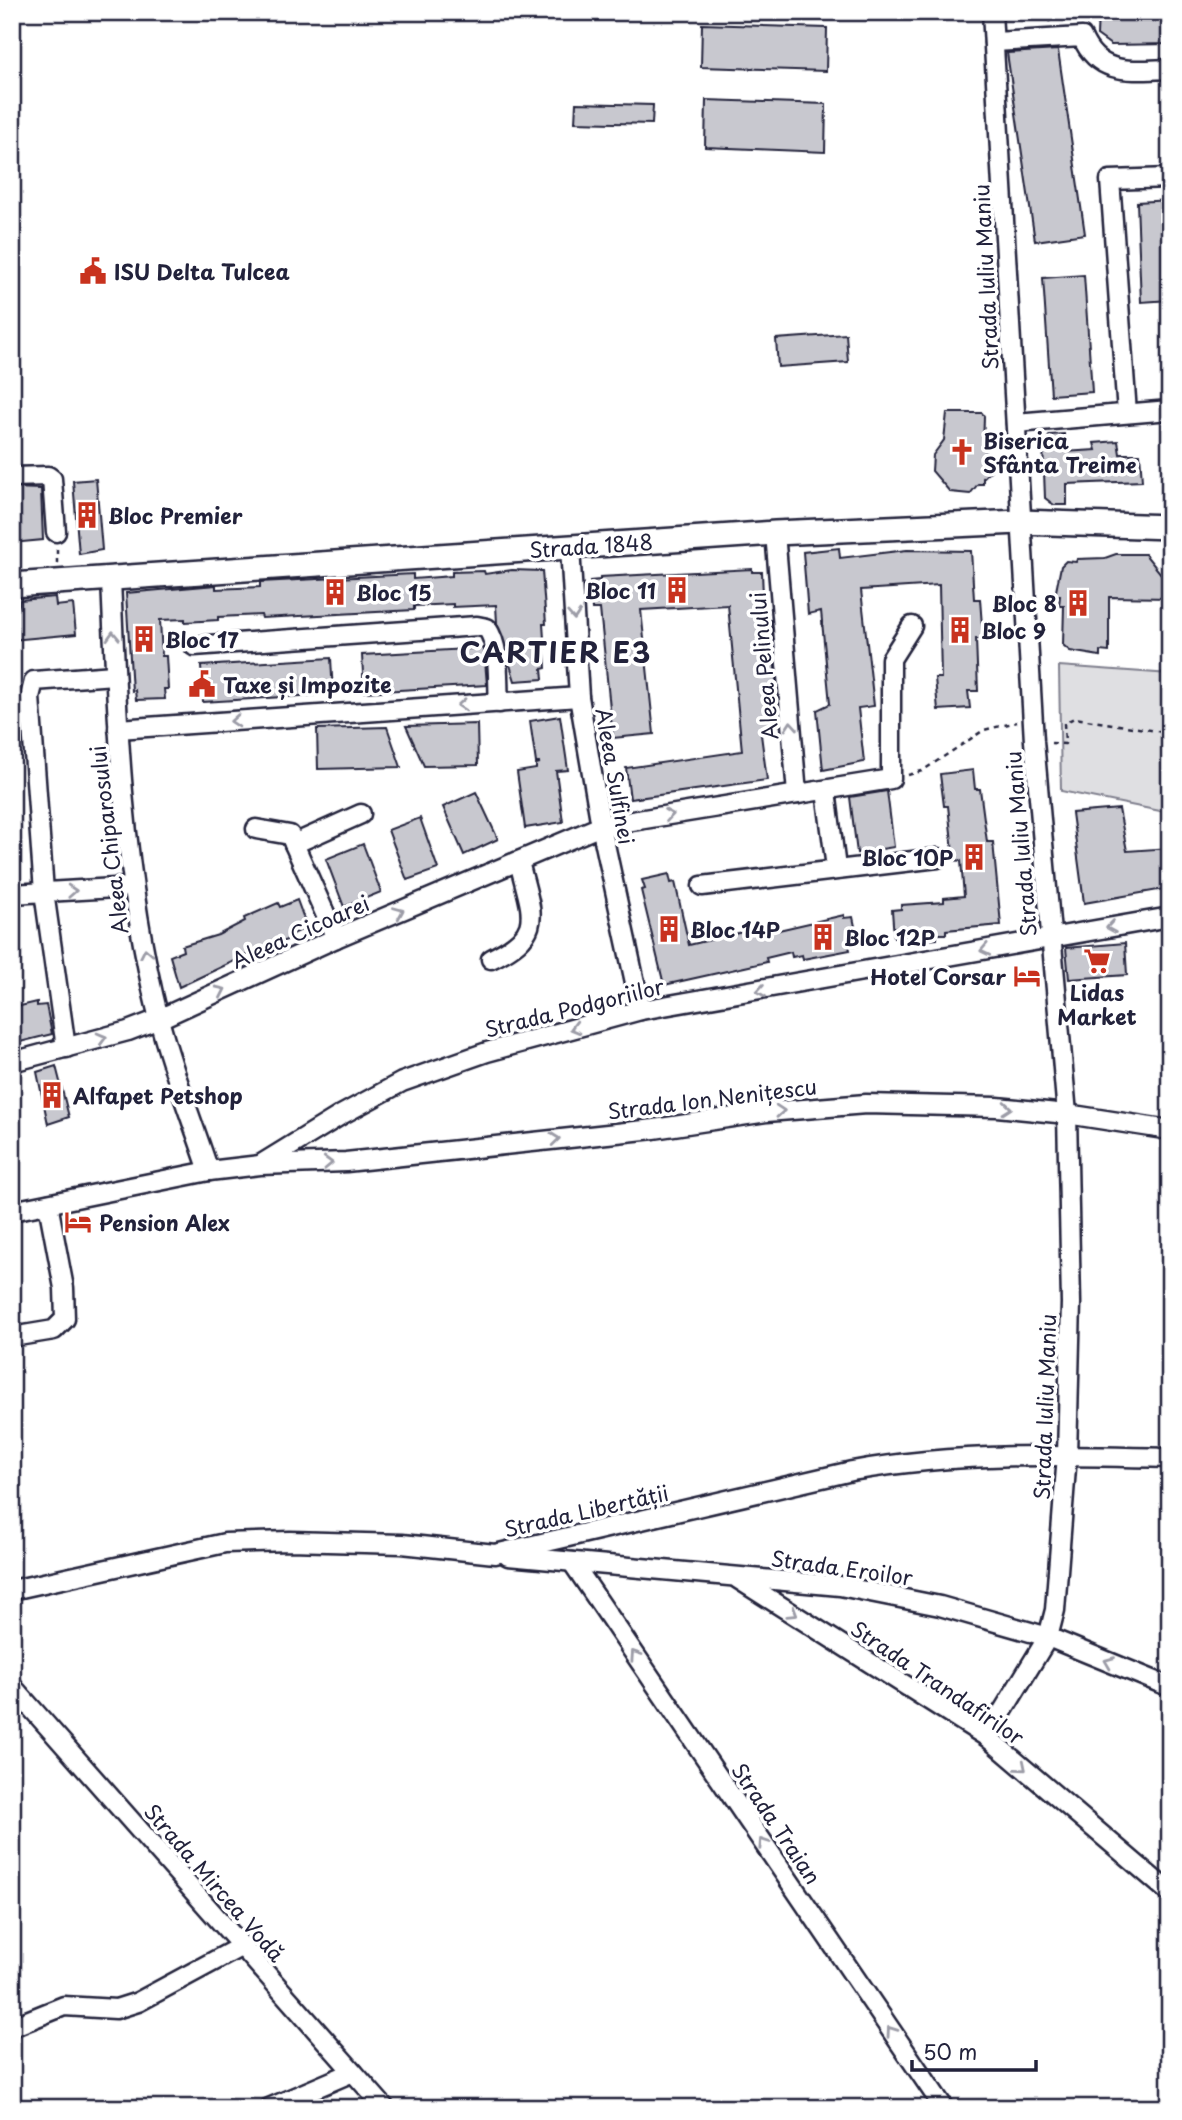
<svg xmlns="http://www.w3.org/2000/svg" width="1182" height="2120" font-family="'Playpen Sans',sans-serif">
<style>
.green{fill:#dfdfe2;stroke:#80808e;stroke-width:2}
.building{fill:#c8c8cf;stroke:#22223b;stroke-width:2}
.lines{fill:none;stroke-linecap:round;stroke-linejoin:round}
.minor-casing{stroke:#22223b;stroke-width:23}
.major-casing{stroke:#22223b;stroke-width:28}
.path{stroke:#22223b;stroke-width:2.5;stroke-dasharray:5 5;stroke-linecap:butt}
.minor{stroke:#fff;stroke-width:18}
.major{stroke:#fff;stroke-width:23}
.oneway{stroke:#9c9ca7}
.labels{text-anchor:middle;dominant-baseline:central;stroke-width:7;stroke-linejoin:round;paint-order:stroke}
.poi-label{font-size:21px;font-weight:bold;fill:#22223b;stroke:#fff;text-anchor:start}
.street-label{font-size:21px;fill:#22223b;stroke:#fff}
.district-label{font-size:28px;font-weight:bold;letter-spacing:2px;fill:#22223b;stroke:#fff}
</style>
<rect width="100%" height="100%" fill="#fff"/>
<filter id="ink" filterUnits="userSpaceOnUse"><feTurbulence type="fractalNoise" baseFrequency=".0143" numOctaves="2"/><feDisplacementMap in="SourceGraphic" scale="14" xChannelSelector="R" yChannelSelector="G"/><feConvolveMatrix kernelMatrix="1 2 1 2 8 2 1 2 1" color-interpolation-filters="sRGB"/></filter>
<g filter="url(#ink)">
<path class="green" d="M1059 666 1170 674V813L1061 791Z"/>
<g class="building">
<path d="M1098 12H1170V44L1111 45 1097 35Z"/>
<path d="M702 24 827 28 826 71 701 67Z"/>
<path d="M1058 50 1085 234 1035 241 1007 53Z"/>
<path d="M706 100 826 104 825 152 705 147Z"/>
<path d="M576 103 653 105 652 124 575 122Z"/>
<path d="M1170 200V228H1166L1170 300 1141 302 1137 202Z"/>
<path d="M1084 275 1092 392 1051 395 1043 278Z"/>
<path d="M846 334 848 362 778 367 776 339Z"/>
<path d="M947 413H982L984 416 983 448 992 459 991 470 983 478V484H978L970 494 950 492 932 471 933 455 944 440Z"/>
<path d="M1064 434V452L1096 450 1094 443 1118 441 1120 454H1140L1142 481 1067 484V505H1054L1045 498 1043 445 1050 435Z"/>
<path d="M96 479 102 550 79 554 73 481Z"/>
<path d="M12 488 41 489 43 540 12 543Z"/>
<path d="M839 548 840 558 907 550 971 551 974 599H980L983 639H976L978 691H968L970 708 938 710 935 678H941L939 585 861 590 874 706 858 708 864 762 823 770 817 710 830 704 821 611 808 614 803 552Z"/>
<path d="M1116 554H1145L1170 585V598L1109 597V652L1100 651V656L1070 651 1063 645 1064 606H1059L1060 596H1055L1061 566 1066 561 1076 562 1077 559 1105 558Z"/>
<path d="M752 569V572H762L764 620H771L780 725 760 727 767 780 630 799 626 768 742 751 728 605 641 610 654 734 613 738 600 609H592L590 581 600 580V577Z"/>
<path d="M512 570 542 571 546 624H543L546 668 542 669 543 679 515 681 497 623 496 605 453 607V604L414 606V610L262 618 261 615 218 617V620L185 622V619L160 620 162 656H166L168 689H164L165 699 136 700 135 690 132 691 126 593 216 585V589L260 587V582L413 574V579L452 576V572L484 571 485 574Z"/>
<path d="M55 597 56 606 73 604 76 634 12 640V609L18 608 20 600Z"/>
<path d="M484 648 487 685 364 692 362 655Z"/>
<path d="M331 658 333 694 203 702 201 666Z"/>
<path d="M560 716 568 770 556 771 563 822 525 828 517 772 536 769V764L540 763H536L530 721Z"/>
<path d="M477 724 478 765 424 766 406 726Z"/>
<path d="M387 727 401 767 318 769 317 729Z"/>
<path d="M973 770 975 789H980L987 842H993L1001 925 946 930V934H937V939L904 941V937L894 938 892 910 901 909V905L944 902V898L964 896 961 861 954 860 948 806H944L940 774Z"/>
<path d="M887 791 894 847 857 853 850 797Z"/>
<path d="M476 792 498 839 464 855 443 807Z"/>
<path d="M1119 809 1127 851 1170 848V888L1084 903 1072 813Z"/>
<path d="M420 818 438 869 407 880 388 830Z"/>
<path d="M363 844 381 892 344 907 326 859Z"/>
<path d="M669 874 671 883 675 882 689 945 759 928 760 932H770L844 915V918L853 917 859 945 849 946 850 950 803 959 802 955 792 957 791 952 766 958 767 962 664 985 641 890 645 889 642 880Z"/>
<path d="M297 900 307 927 291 935 292 938 247 955 179 987 170 956 183 951 182 946 218 935 245 921 244 918 278 903 280 907Z"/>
<path d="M1125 943 1127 975 1069 979 1066 948Z"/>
<path d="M37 1002V1006L46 1005 52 1034 12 1044V1008Z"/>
<path d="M56 1066 69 1117 48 1124 37 1072Z"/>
</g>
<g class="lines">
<defs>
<g id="minor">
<path d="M994 42 1082 37C1099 77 1133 70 1170 69"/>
<path d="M1127 413 1110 180 1170 178"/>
<path d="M1016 423 1170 410"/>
<path d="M12 477 48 476 52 479 56 532"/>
<path d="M775 533 797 794"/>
<path d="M570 547 579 697 601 826 641 1010"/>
<path d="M111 579C117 726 123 875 159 1019 172 1070 192 1120 209 1171"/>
<path d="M194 646 477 626 487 628C501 649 497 679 499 703"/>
<path d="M118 729 579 697"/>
<path d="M826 791 836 868"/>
<path d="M256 829 290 835 336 938"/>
<path d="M294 844 361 814"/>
<path d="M702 886 938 858"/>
<path d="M12 894 132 887"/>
<path d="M491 959C547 932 531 914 519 861"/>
<path d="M66 1048 44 892 30 697 34 681 114 675"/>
<path d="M12 1062 128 1031 159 1019 336 938 601 826 891 779V659L912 626"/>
<path d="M263 1163 341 1115 402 1082 487 1052 641 1010 1170 917"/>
<path d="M12 1211 209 1171 260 1165 346 1162 654 1129 767 1112 866 1104 997 1107 1067 1114 1170 1130"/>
<path d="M12 1337 54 1330 65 1319 64 1288 48 1204"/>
<path d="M508 1556 840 1586 940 1606 1048 1637 1170 1687"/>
<path d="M572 1562 944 2108"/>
<path d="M738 1579 987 1737 1170 1893"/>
<path d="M12 1590 225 1543 290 1541 402 1544 495 1554 852 1471C957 1452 1063 1455 1170 1458"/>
<path d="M12 1686 385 2108"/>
<path d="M987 1737 1048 1637 1055 1610 1067 1455 1071 1303 1067 1114 1034 741 992 12"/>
<path d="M12 2027 64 2006 116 2009 138 2002 242 1946"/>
<path d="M269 2108 353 2072"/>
</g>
<path id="major" d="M12 585 775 533 1020 522 1170 527"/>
</defs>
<use href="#minor" class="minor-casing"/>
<use href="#major" class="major-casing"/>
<g class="path">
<path d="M1087 21 1091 12"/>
<path d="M1050 22 1048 18 1055 19 1056 12"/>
<path d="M57 549V564"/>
<path d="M1051 743 1065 744 1064 723 1074 718 1170 733"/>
<path d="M908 775 922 771 984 730 1017 722"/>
</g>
<use href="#minor" class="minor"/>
<use href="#major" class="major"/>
</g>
<defs><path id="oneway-chevron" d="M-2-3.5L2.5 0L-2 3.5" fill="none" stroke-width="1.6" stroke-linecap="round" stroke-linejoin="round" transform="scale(1.75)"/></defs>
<g class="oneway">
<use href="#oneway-chevron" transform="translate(574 615) rotate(86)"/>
<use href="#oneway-chevron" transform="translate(113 636) rotate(-92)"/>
<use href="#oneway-chevron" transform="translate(462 705) rotate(176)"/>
<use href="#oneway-chevron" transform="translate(235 721) rotate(176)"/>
<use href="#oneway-chevron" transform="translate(791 726) rotate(-95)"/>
<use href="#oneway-chevron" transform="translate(669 815) rotate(-9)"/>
<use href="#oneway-chevron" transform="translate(72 891) rotate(-3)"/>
<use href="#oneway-chevron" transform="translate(399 912) rotate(-23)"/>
<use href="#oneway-chevron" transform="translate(1111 927) rotate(171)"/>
<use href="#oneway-chevron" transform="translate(985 950) rotate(168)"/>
<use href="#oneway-chevron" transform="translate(146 953) rotate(-101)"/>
<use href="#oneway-chevron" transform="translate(221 991) rotate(-25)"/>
<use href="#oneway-chevron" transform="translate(761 991) rotate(170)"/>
<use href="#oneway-chevron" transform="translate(575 1028) rotate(165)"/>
<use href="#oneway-chevron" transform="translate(102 1038) rotate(-15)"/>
<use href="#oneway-chevron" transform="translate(1007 1108) rotate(5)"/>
<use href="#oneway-chevron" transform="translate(780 1111) rotate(-4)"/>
<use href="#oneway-chevron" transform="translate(555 1139) rotate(-6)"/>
<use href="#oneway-chevron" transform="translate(328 1163) rotate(-2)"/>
<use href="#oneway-chevron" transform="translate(793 1613) rotate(32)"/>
<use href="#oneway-chevron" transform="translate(635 1655) rotate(-124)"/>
<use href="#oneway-chevron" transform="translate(1109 1662) rotate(-158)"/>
<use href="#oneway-chevron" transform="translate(1022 1767) rotate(40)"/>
<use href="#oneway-chevron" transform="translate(763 1843) rotate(-124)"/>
<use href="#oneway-chevron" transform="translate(891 2031) rotate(-125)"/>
</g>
</g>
<defs>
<symbol id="civic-bare" viewBox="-9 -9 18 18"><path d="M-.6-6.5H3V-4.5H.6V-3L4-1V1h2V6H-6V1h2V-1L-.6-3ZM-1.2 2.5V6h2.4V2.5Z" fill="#c8321e" stroke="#fff" stroke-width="2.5" paint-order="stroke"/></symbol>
<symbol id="church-bare" viewBox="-9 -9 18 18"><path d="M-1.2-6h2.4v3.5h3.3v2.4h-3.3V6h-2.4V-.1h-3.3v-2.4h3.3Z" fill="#c8321e" stroke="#fff" stroke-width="2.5" paint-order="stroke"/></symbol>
<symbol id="building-bare" viewBox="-9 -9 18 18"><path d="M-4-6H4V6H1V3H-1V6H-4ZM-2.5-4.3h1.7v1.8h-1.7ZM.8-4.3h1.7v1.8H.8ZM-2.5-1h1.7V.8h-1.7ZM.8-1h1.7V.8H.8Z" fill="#c8321e" stroke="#fff" stroke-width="2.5" paint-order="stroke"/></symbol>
<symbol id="supermarket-bare" viewBox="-9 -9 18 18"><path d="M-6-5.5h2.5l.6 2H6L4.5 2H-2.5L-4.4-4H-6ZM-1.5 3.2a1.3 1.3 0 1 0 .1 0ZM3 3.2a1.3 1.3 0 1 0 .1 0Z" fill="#c8321e" stroke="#fff" stroke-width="2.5" paint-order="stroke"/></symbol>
<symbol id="hotel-bare" viewBox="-9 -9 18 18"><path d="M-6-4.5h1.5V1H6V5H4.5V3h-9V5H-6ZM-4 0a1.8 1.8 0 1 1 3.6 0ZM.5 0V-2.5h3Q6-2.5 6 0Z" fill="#c8321e" stroke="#fff" stroke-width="2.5" paint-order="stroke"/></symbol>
</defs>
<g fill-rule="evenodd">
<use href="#civic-bare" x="74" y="252" width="38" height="38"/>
<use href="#church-bare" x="943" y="433" width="38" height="38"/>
<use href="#building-bare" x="68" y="496" width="38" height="38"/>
<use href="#building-bare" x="658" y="571" width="38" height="38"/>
<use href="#building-bare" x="316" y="573" width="38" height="38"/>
<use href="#building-bare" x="1059" y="584" width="38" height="38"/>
<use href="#building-bare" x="941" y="611" width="38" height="38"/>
<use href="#building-bare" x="125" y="620" width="38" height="38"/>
<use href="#civic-bare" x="183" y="665" width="38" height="38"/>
<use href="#building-bare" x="955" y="838" width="38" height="38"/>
<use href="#building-bare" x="650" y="910" width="38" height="38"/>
<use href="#building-bare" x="804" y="918" width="38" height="38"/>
<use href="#supermarket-bare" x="1078" y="942" width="38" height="38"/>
<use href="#hotel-bare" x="1008" y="957" width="38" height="38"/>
<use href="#building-bare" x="33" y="1076" width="38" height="38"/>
<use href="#hotel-bare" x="59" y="1203" width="38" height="38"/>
</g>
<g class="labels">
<g class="poi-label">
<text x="114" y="271">ISU Delta Tulcea</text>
<text x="983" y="440">Biserica<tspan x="983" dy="24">Sfânta Treime</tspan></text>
<text x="108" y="515">Bloc Premier</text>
<text x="656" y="590" text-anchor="end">Bloc 11</text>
<text x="356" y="592">Bloc 15</text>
<text x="1057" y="603" text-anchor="end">Bloc 8</text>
<text x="981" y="630">Bloc 9</text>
<text x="165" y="639">Bloc 17</text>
<text x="223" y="684">Taxe și Impozite</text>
<text x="953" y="857" text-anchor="end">Bloc 10P</text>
<text x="690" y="929">Bloc 14P</text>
<text x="844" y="937">Bloc 12P</text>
<text x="1006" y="976" text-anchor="end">Hotel Corsar</text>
<text x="1097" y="992" text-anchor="middle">Lidas<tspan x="1097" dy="24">Market</tspan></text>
<text x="73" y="1095">Alfapet Petshop</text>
<text x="99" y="1222">Pension Alex</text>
</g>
<g class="street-label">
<text transform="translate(985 277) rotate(-93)">Strada Iuliu Maniu</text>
<text transform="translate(591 545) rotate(-4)">Strada 1848</text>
<text transform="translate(763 666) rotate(-95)">Aleea Pelinului</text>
<text transform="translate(616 776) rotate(80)">Aleea Sulfinei</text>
<text transform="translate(108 840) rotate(-97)">Aleea Chiparosului</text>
<text transform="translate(1020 844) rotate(-95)">Strada Iuliu Maniu</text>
<text transform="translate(300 931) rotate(-24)">Aleea Cicoarei</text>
<text transform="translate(574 1007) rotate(-14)">Strada Podgoriilor</text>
<text transform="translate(712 1098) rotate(-7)">Strada Ion Nenițescu</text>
<text transform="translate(1044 1407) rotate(-88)">Strada Iuliu Maniu</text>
<text transform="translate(586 1510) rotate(-13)">Strada Libertății</text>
<text transform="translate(842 1567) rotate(8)">Strada Eroilor</text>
<text transform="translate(938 1682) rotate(34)">Strada Trandafirilor</text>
<text transform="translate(777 1823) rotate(56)">Strada Traian</text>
<text transform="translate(215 1882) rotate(49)">Strada Mircea Vodă</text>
</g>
<g class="district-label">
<text x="556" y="651">CARTIER E3</text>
</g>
</g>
<rect width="1182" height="2120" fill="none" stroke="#fff" stroke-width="42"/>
<rect x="21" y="21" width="1140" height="2078" fill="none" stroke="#22223b" stroke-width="2.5" filter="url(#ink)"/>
<path d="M912 2060v10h124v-10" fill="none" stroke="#22223b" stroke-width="3.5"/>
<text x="923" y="2060" font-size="21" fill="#22223b" stroke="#ffffff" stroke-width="5" paint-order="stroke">50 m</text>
</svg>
